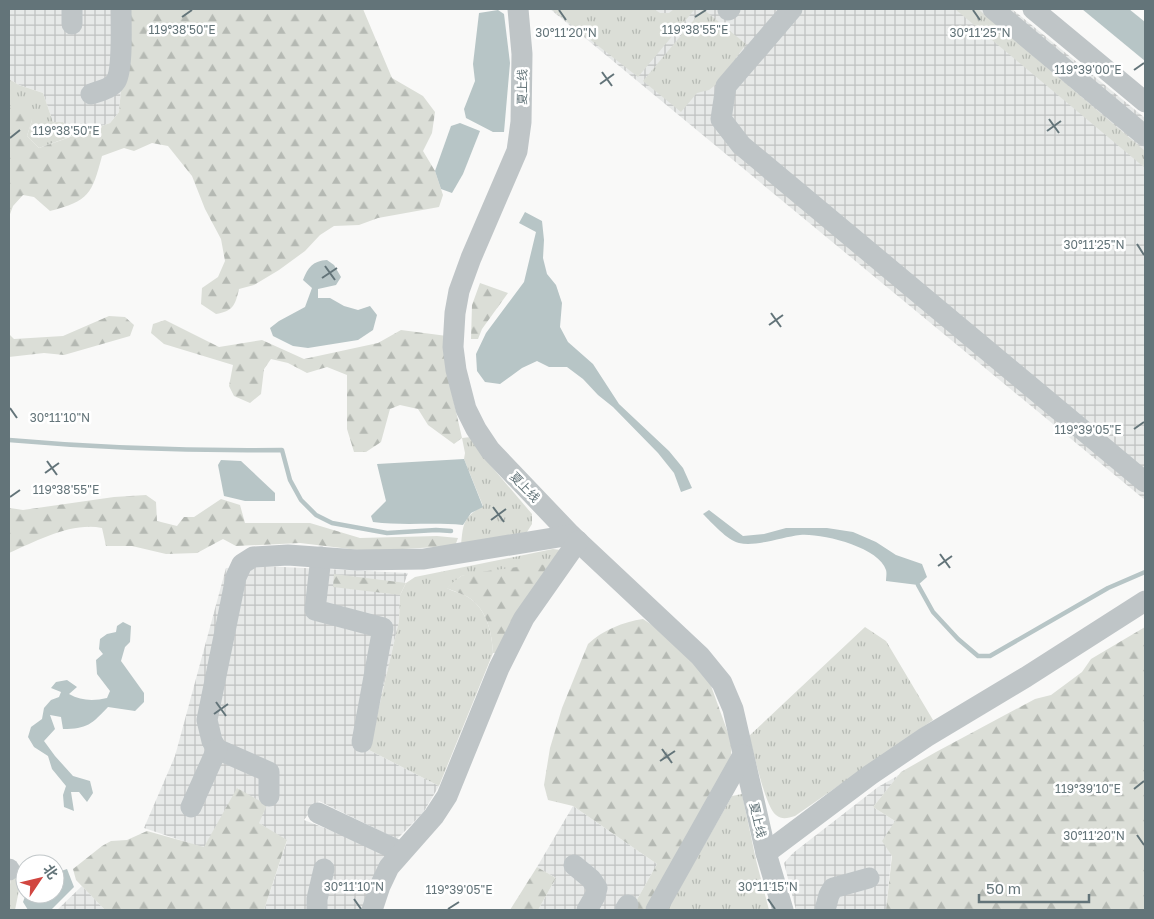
<svg xmlns="http://www.w3.org/2000/svg" width="1154" height="919" font-family="'Golos Text','Noto Sans SC',sans-serif">
<style>
.industrial{fill:url(#industrial-grid)}
.grass{fill:url(#grass-tufts)}
.forest{fill:url(#forest-firs)}
.water{fill:#b7c5c6}
.lines{fill:none;stroke-linecap:round;stroke-linejoin:round}
.stream{stroke:#b7c5c6;stroke-width:4.5}
.minor{stroke:#bfc5c7;stroke-width:21}
.ticks{fill:none;stroke:#637479;stroke-width:2}
.labels{text-anchor:middle;dominant-baseline:central;stroke-width:5;stroke-linejoin:round;paint-order:stroke}
.street-label{font-size:12px;fill:#637479;stroke:#fff}
.ticks-label{font-size:12px;text-anchor:middle;fill:#637479;stroke:#fff;stroke-width:5;stroke-linejoin:round;paint-order:stroke}
</style>
<defs>
<pattern id="industrial-grid" width="8" height="8" patternUnits="userSpaceOnUse" patternTransform="scale(1.25)"><rect width="8" height="8" fill="#e7e9e8"/><path d="M0 4h8M4 0v8" fill="none" stroke="#bfc1c1"/></pattern>
<pattern id="grass-tufts" width="24" height="20" patternUnits="userSpaceOnUse" patternTransform="scale(1.25)"><rect width="24" height="20" fill="#dbded7"/><path d="M3 7l-1-3M5 7V3M7 7l1-3M15 17l-1-3M17 17v-4M19 17l1-3" fill="none" stroke="#b5b9b3"/></pattern>
<pattern id="forest-firs" width="22" height="20" patternUnits="userSpaceOnUse" patternTransform="scale(1.25)"><rect width="22" height="20" fill="#dbded7"/><path d="M5 1l3.5 6h-7zM16 11l3.5 6h-7z" fill="#b5b9b3"/></pattern>
</defs>
<rect width="100%" height="100%" fill="#f9f9f8"/>
<g class="industrial">
<path d="M9 9H128L119 112 110 123 75 135 63 122H53L43 93 19 85 9 79Z"/>
<path d="M550 9H1012L1145 118V500Z"/>
<path d="M262 566 408 573 400 595 399 621 369 750 439 786 423 813 397 839 319 801 304 820 389 853 365 910H264L287 841 259 823 238 788 204 848 144 828 175 756 226 568Z"/>
<path d="M899 775 873 807 895 821 886 910H796L784 863 793 853 878 787Z"/>
<path d="M573 806 657 864 631 910H538L556 878 537 867Z"/>
<path d="M82 886 105 910H57Z"/>
</g>
<g class="grass">
<path d="M551 9H654L660 13H669L674 9H695L638 77Z"/>
<path d="M703 9 746 44 718 83 709 90 697 93 681 112 643 81Z"/>
<path d="M955 9H978L1145 151V168Z"/>
<path d="M9 79 19 85 43 93 53 122H63L75 135 39 148 27 136 32 120 12 106 9 108Z"/>
<path d="M471 437 492 467 532 514V524L527 532 461 546C463 524 463 517 483 506L464 459 465 453 462 438Z"/>
<path d="M553 549 561 550 548 566 461 576 447 588C453 592 462 593 468 597 487 609 492 633 493 653L439 786 369 750 399 621 400 595 406 583 415 577Z"/>
<path d="M865 627 886 641 933 720 795 816C788 818 782 820 776 815 765 807 754 752 749 736Z"/>
<path d="M742 794 756 860 769 910H667L732 796Z"/>
<path d="M22 875 15 910H9V891L11 878Z"/>
</g>
<g class="forest">
<path d="M128 9H363L392 78 423 96 435 112 432 133 423 151 435 171 443 195 439 207 378 218 359 225 334 226 320 235 305 251 279 270 254 285 239 289C235 306 233 311 216 314L201 304 202 288 218 277 225 261 221 239 205 209 192 176 168 146 152 143 134 151 124 148 102 156C92 194 89 201 50 211L34 197 23 195 13 206 9 217V108L11 106 28 105 32 120 27 136 39 148 110 123 119 112Z"/>
<path d="M480 283 508 293 482 329 478 339H471L472 305Z"/>
<path d="M109 316 125 317 134 325 130 336 64 355 44 353 9 357V334L14 339 63 336Z"/>
<path d="M165 320 219 347 262 340 304 359 378 343 401 330 447 336 445 363 462 438 454 444 428 425 418 409 400 405 390 409 381 442 366 452H354L347 429V375L327 367 307 373 288 363 271 359 264 369 261 394 250 403 234 396 229 386 233 365 164 344 151 333 153 324Z"/>
<path d="M146 495 156 502 157 521 177 526 184 517H194L221 499 240 505 245 523H310L360 538 437 536 458 538 455 546 367 551 300 543 236 546 223 539 197 553 166 554 132 546H106L102 528C71 522 37 541 9 553V506L10 508 23 510 114 497Z"/>
<path d="M540 564 548 566 497 653H493C492 633 487 609 468 597 462 594 454 591 446 588L461 576 472 573Z"/>
<path d="M334 574 406 583 400 595 333 587Z"/>
<path d="M643 619 655 627 683 651 710 683 732 744 731 755 724 773 649 910H631L657 864 573 806 548 800 544 785 550 748 562 708 588 644C603 630 623 622 643 619Z"/>
<path d="M1145 627V910H886L892 856 882 841 895 821 873 807 901 772 936 752 1035 699 1051 695 1082 672 1091 659Z"/>
<path d="M237 788 267 805 259 823 287 840 264 910H105L76 880 73 869 102 846 111 841 127 840 147 831 204 847Z"/>
<path d="M537 867 556 878 538 910H510Z"/>
</g>
<g class="water">
<path d="M1082 9H1129L1145 22V61Z"/>
<path d="M498 10 504 14 510 63 504 132H493L466 118 464 109 475 81 473 64 479 13Z"/>
<path d="M460 123 480 131 463 174 452 193 441 189 435 171 451 126Z"/>
<path d="M525 212 542 221 544 240 543 258 547 274 556 285 562 303 560 327 568 342 593 364 619 404 669 451 683 468 692 488 681 492 674 473 658 453 613 407 598 395 583 379 567 367H549L537 361 522 368 500 384 485 382 477 371 476 354 486 333 524 282 536 232 519 223Z"/>
<path d="M327 260 334 265 341 277 336 285 318 289V298H330L344 306 358 310 370 306 377 315 373 330 358 340 308 348 293 346 273 336 270 328 279 321 305 307 312 288 303 280C308 267 313 261 327 260Z"/>
<path d="M464 459 483 507 471 513 463 525C433 522 403 526 373 522L371 516 386 501 377 464Z"/>
<path d="M221 460 241 461 275 493V501H245L224 496 218 465Z"/>
<path d="M709 510 743 536 764 534 786 528H827L853 532 876 542 896 555 922 564 927 577 918 585 886 581C886 578 887 573 886 570 879 547 821 533 800 535 782 537 756 547 739 543 727 540 712 523 703 514Z"/>
<path d="M123 622 131 626 130 642 125 647 121 661 144 693V702L135 711 108 707C92 724 87 729 63 729L61 717 50 715 55 729 44 741 55 756 73 776 90 781 93 793 87 802 79 792H71L74 811 64 807 63 795 66 786 52 769 48 756 34 747 28 737 31 727 42 719 44 708 51 700 59 697 61 692 51 688 56 682 67 680 77 687 69 694C81 701 94 701 107 698L110 691 97 674 96 660 103 654 99 649 100 639 107 634 116 632 117 626Z"/>
<path d="M67 869 74 887 51 910H28L23 902 26 894H55V873Z"/>
</g>
<g class="lines">
<g class="stream">
<path d="M9 440C99 448 191 451 282 450L290 480 301 500 316 515 332 523 387 533 436 530 451 531"/>
<path d="M918 585 933 612 958 639 978 656H990L1108 588 1145 572"/>
</g>
<g class="minor">
<path d="M518 9 522 54 521 122 517 151 471 258 459 291 455 313 453 347 456 370 466 409 476 429 490 450 571 535 700 656 722 683 733 709 766 853 783 910"/>
<path d="M792 9 726 86 721 119 741 145 1145 482"/>
<path d="M993 9 1145 136"/>
<path d="M1033 9 1145 102"/>
<path d="M728 10 730 9"/>
<path d="M72 24V9"/>
<path d="M91 94C99 91 111 89 116 81 123 69 121 24 121 9"/>
<path d="M321 557 315 610 383 628 362 742"/>
<path d="M269 796V772L217 749 212 741 207 720 236 577 242 564 253 557 288 555 357 560 424 559 571 535"/>
<path d="M191 807 217 749"/>
<path d="M318 813 401 852"/>
<path d="M766 853 870 775 926 737 1026 677 1145 601"/>
<path d="M574 865 591 879 597 888 595 896 587 910"/>
<path d="M9 870V869"/>
<path d="M317 910V899L324 869"/>
<path d="M372 910 380 886 389 867 434 816 447 796 499 668 524 618 578 541"/>
<path d="M625 910 628 905"/>
<path d="M656 910 743 755"/>
<path d="M825 910 829 895 833 888 869 878"/>
</g>
</g>
<path class="ticks" d="M559 10 566 20M973 10 980 20M182 17 192 10M695 17 706 10M1134 70 1144 63M602 72 612 86M600 84 614 74M1049 119 1059 133M1047 131 1061 121M10 138 20 130M1137 244 1144 255M325 266 335 280M322 278 337 268M771 313 781 327M769 325 783 315M10 408 17 418M1134 429 1144 422M47 461 57 475M45 473 59 463M10 497 20 490M493 507 504 522M491 520 506 509M940 554 950 568M938 566 952 556M216 702 226 716M214 714 228 704M662 749 672 763M660 761 675 751M1134 789 1144 781M1137 835 1144 845M354 899 361 909M768 899 775 909M448 909 459 902"/>
<g class="labels">
<g class="street-label">
<text transform="translate(522 87) rotate(-89)">夏上线</text>
<text transform="translate(525 487) rotate(46)">夏上线</text>
<text transform="translate(758 820) rotate(77)">夏上线</text>
</g>
</g>
<g class="ticks-label">
<text x="182" y="34">119°38'50"E</text>
<text x="695" y="34">119°38'55"E</text>
<text x="566" y="37">30°11'20"N</text>
<text x="980" y="37">30°11'25"N</text>
<text x="1088" y="74">119°39'00"E</text>
<text x="66" y="135">119°38'50"E</text>
<text x="1094" y="249">30°11'25"N</text>
<text x="60" y="422">30°11'10"N</text>
<text x="1088" y="434">119°39'05"E</text>
<text x="66" y="494">119°38'55"E</text>
<text x="1088" y="793">119°39'10"E</text>
<text x="1094" y="840">30°11'20"N</text>
<text x="354" y="891">30°11'10"N</text>
<text x="768" y="891">30°11'15"N</text>
<text x="459" y="894">119°39'05"E</text>
</g>
<rect width="1154" height="919" fill="none" stroke="#637479" stroke-width="20"/>
<g transform="translate(40 879) rotate(55)"><circle r="24" fill="#ffffff" stroke="#c1c7c9"/>
<path d="M0-4L9 19L0 12L-9 19Z" fill="#d14640"/>
<text y="-8" font-size="14" font-weight="bold" text-anchor="middle" fill="#637479">北</text>
</g>
<path d="M979 894v8h110v-8" fill="none" stroke="#637479" stroke-width="2.5"/>
<text x="986" y="894" font-size="15" fill="#637479" stroke="#ffffff" stroke-width="4" paint-order="stroke">50 m</text>
</svg>
